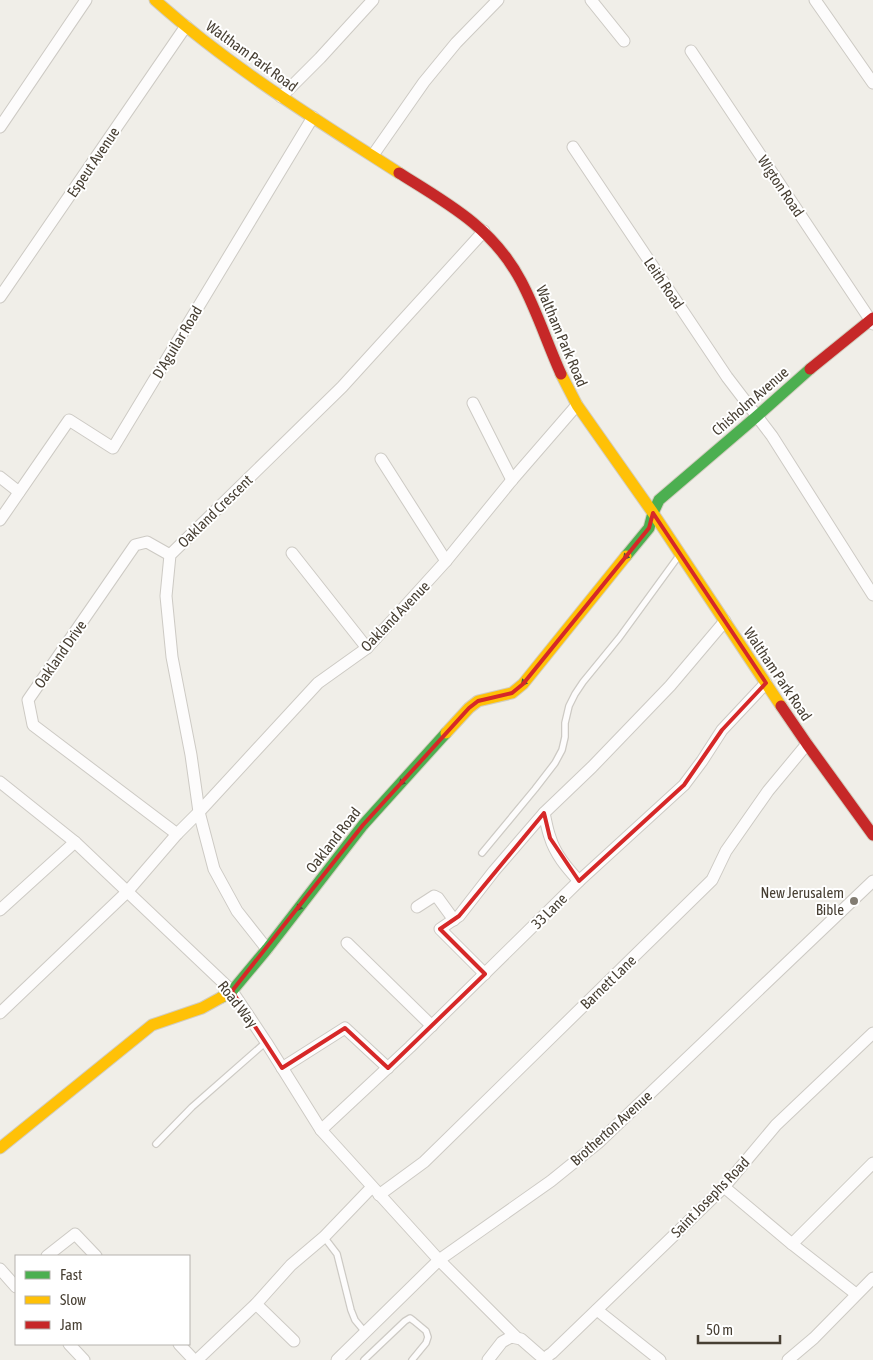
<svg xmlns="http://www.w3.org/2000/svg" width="873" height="1360" font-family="'Asap Condensed',sans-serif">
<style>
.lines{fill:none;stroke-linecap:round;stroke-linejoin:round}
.lane-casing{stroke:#cdcac4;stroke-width:8}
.street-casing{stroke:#cdcac4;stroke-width:13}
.fast-casing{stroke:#d2cdbf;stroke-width:13}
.slow-casing{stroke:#d2cdbf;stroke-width:13}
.jam-casing{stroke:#d2cdbf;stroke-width:13}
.lane{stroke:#fdfcfc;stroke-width:5.5}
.street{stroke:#fdfcfc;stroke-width:11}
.fast{stroke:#4caf50;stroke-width:11}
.slow{stroke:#ffc107;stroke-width:11}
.jam{stroke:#c62828;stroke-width:11}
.oneway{fill:#485b3a}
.marked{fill:none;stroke:#d62828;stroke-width:4;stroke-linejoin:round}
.poi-dot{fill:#827c72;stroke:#fff;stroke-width:2}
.labels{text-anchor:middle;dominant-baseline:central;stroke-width:4;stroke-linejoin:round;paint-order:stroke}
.street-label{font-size:15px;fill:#473f33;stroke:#fff}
.poi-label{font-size:15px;fill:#473f33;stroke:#fff;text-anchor:end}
</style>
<rect width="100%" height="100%" fill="#f0eee8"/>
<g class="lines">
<defs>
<g id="lane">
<path d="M482 853 535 789 555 763 562 750 565 737V723L569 706 575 694 583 682 619 638 678 557"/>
<path d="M156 1144 192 1107 266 1042"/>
<path d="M324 1237 337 1254 351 1310 355 1320 365 1332"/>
<path d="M364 1360 405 1321 410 1318 414 1321 426 1331 428 1337 426 1343 412 1360"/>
</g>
<g id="street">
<path d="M591 0 624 41"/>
<path d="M815 0 873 83"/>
<path d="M691 51 873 324"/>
<path d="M281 97 320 58 373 0"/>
<path d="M0 127 86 0"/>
<path d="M573 147 727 377 772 436 873 595"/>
<path d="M373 155 424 82 456 43 498 0"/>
<path d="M0 297 186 26"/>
<path d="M473 403 512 480"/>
<path d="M381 459 446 561"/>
<path d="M0 477 19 492"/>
<path d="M0 520 69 420 113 448 313 117"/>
<path d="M292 553 367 648"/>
<path d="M170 555 147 542 135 545 28 700 33 725 177 834"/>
<path d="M0 782 75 842 232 991 266 1042 321 1130 439 1260 516 1337"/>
<path d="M579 881C567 868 555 854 550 837 547 829 546 821 544 813L592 767 670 686 725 621"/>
<path d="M417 907 434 896 438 898 454 920"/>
<path d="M0 910 75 842"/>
<path d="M347 943 432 1026"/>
<path d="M267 949 237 911 214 869 199 812 191 755 172 657 166 596 170 555 342 387 484 231"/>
<path d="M485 974 440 929 459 916 494 871 544 813"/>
<path d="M0 1013 127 892 177 834 199 812 318 683 367 648 446 561 512 480 577 405"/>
<path d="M282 1068 345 1028 388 1068"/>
<path d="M321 1130 410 1047 579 881 684 785 702 761 722 730 766 683"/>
<path d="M724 1187 792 1244 856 1294"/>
<path d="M379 1195 424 1162 712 880 726 851 768 791 807 744"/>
<path d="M792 1244 873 1163"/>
<path d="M47 1256 75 1234 96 1256"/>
<path d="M0 1269 16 1287"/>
<path d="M256 1304 294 1341"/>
<path d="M597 1310 660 1360"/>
<path d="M69 1344 84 1360"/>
<path d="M179 1344 194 1360"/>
<path d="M197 1360 256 1304 291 1265 324 1237 372 1187"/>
<path d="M337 1360 439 1260 551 1181 598 1143 873 881"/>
<path d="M488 1360 502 1342 511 1337 521 1339 545 1360 549 1355 552 1353 724 1187 776 1125 873 1033"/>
<path d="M788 1360 814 1338 873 1278"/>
</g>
<g id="fast">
<path d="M626 556 649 528 653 513 659 500 756 417 810 369"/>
<path d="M222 997 232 991 267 949 363 825 446 733"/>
</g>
<g id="slow">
<path d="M155 0C230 67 315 119 399 173"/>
<path d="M561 374 577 405 653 513 781 706"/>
<path d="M446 733 469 708 478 701 512 693 523 684 626 556"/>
<path d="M0 1148 152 1025 202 1008 222 997"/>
</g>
<g id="jam">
<path d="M399 173C449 204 493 228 521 281 537 311 547 343 561 374"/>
<path d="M810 369 873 318"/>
<path d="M781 706 807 744 873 835"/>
</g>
</defs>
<use href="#lane" class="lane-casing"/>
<use href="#street" class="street-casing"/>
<use href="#fast" class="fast-casing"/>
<use href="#slow" class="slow-casing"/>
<use href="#jam" class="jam-casing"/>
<use href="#lane" class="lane"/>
<use href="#street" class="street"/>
<use href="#fast" class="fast"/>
<use href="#slow" class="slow"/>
<use href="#jam" class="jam"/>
</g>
<defs><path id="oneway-solid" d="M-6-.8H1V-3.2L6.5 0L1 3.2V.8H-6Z" transform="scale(1.25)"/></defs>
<g class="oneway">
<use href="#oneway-solid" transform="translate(628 554) rotate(129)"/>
<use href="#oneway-solid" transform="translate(526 680) rotate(131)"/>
<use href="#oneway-solid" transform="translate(404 780) rotate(132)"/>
<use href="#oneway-solid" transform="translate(301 905) rotate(128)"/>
</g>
<path class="marked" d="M653 513 766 683 722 730 684 785 579 881 550 838 544 813 459 916 440 929 485 974 388 1068 345 1028 282 1068 232 991 363 825 469 708 478 701 512 693 523 684 649 528Z"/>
<circle class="poi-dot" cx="854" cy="901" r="5"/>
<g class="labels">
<g class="street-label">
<text transform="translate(252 56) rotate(36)">Waltham Park Road</text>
<text transform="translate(93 162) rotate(-56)">Espeut Avenue</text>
<text transform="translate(781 186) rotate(56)">Wigton Road</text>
<text transform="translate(664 283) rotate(56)">Leith Road</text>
<text transform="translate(562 336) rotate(67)">Waltham Park Road</text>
<text transform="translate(177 342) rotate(-59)">D'Aguilar Road</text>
<text transform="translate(750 401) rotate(-41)">Chisholm Avenue</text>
<text transform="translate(215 511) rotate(-44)">Oakland Crescent</text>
<text transform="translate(395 616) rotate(-46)">Oakland Avenue</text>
<text transform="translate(60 654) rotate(-55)">Oakland Drive</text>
<text transform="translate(778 674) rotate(56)">Waltham Park Road</text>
<text transform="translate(333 840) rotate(-52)">Oakland Road</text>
<text transform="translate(549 911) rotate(-45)">33 Lane</text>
<text transform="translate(608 982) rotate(-44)">Barnett Lane</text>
<text transform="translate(238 1004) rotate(52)">Road Way</text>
<text transform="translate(611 1128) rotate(-42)">Brotherton Avenue</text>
<text transform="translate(710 1197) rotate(-46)">Saint Josephs Road</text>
</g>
<g class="poi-label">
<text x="844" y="892">New Jerusalem<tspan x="844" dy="17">Bible</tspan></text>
</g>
</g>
<rect x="15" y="1255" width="175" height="90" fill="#ffffff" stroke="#b5b2ad"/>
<rect x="25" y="1271" width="25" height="8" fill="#4caf50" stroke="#b5b2ad"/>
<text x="60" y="1280" font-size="15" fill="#473f33">Fast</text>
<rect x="25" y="1296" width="25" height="8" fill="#ffc107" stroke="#b5b2ad"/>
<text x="60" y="1305" font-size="15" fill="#473f33">Slow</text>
<rect x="25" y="1321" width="25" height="8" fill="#c62828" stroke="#b5b2ad"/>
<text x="60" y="1330" font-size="15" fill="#473f33">Jam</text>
<path d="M698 1335v8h82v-8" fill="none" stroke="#473f33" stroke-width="2.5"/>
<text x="706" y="1335" font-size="15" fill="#473f33" stroke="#ffffff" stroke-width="4" paint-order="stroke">50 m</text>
</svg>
